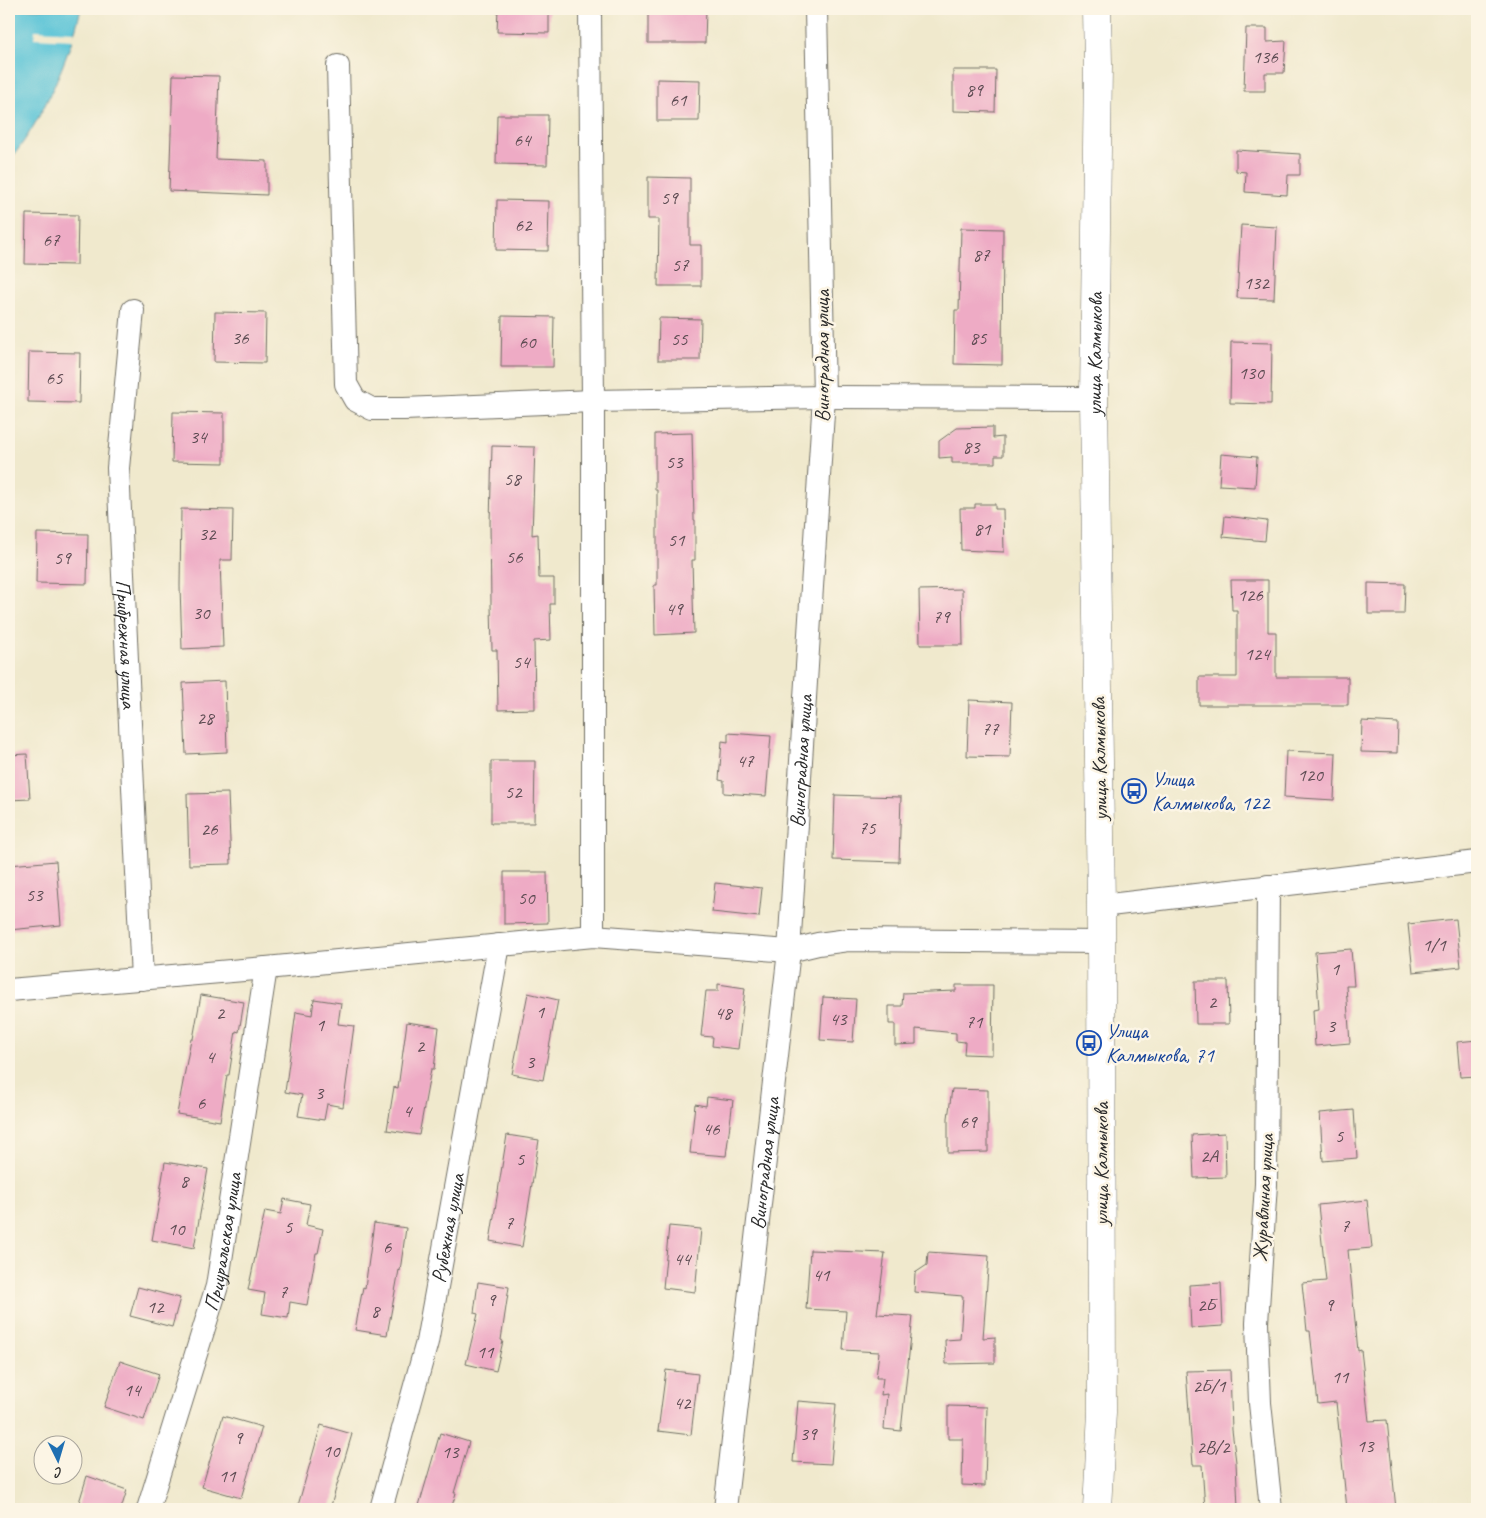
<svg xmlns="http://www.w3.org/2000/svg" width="1486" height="1518" font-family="Caveat,sans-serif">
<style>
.water{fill:#5bc4d7;stroke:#437881}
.pier{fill:#f0e9cd}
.building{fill:#eeabc5}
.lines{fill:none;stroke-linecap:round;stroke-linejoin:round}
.street-casing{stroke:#706e64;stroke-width:24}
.secondary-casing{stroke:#706e64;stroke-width:29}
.street{stroke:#fff;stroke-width:22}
.secondary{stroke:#fff;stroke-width:28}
.labels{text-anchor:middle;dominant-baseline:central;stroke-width:5;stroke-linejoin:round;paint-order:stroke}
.number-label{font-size:19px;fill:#5c4b52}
.street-label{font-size:21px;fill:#2b2b2b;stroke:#fcf5e5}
.transit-label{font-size:21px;fill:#164399;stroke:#fcf5e5;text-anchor:start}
</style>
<rect width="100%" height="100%" fill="#fcf5e5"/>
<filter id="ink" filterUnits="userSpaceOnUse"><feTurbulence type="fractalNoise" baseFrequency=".02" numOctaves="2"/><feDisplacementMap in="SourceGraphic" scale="10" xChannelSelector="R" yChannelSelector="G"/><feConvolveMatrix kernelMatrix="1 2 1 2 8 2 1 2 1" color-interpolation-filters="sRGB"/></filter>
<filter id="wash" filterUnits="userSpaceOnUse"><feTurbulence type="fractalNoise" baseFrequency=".0096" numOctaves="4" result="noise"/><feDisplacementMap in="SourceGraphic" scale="20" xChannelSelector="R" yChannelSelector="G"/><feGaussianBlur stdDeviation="1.12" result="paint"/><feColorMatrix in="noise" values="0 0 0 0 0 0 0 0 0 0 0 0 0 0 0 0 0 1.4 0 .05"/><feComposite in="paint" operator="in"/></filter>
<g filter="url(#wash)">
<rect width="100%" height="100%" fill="#f0e9cd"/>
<path class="water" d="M9 9H81C69 58 42 122 9 161Z"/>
<path class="pier" d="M35 30 75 32 73 40 34 38Z"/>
<g id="blocks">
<g class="building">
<path d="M498 9H549V33L497 32Z"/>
<path d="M648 9H706L705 43H648Z"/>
<path d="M1246 28H1267V42L1286 41 1284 73H1265V91H1244Z"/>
<path d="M953 70H996L995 112 953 111Z"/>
<path d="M173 75 219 76 216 159 267 161V195L169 191Z"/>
<path d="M657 79 700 80 699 121H657Z"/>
<path d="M497 115H548L547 165 496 164Z"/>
<path d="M1236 150 1300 154V175H1288L1287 195 1245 192 1246 172 1236 171Z"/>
<path d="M648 177 690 178V245H701V286H658L659 219H648Z"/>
<path d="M497 200 549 201 548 251 496 250Z"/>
<path d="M26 214 78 215 77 265 25 264Z"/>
<path d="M1241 225 1277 227 1274 299 1237 298Z"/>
<path d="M961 228 1003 229 1002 365 954 364 955 310H959Z"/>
<path d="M215 312 266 313 265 363 214 362Z"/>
<path d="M502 316 554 317 553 367H501Z"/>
<path d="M659 318 701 319 700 360H658Z"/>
<path d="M1231 342 1272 343 1271 404 1230 403Z"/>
<path d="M29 352 80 353 79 403 28 402Z"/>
<path d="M173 412 224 413V463L172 462Z"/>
<path d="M993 427V438L1003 437V456H995V463H952V457L939 458V441L957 428Z"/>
<path d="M692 433 694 520H695V560H692L694 633 655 635 654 585H657V490H655V434Z"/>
<path d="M492 446 535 447 532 535 538 534 539 578H554V604H550L551 640 534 641 535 709 498 710 497 650H492L491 604 490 523Z"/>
<path d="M1221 454 1257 457 1255 487 1219 485Z"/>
<path d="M975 504H995V509H1003L1004 552 961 550 960 508H975Z"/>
<path d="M181 509 233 510 232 560H220L223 647 182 649 180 586Z"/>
<path d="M1225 516 1267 521 1265 541 1223 537Z"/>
<path d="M37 533 88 534 87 584 36 583Z"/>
<path d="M1231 580H1268V632H1276V677H1348V705H1199V677H1237V610H1232Z"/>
<path d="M1368 583 1405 584 1404 614H1368Z"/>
<path d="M962 589 963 645H920L919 590Z"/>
<path d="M225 681 227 752 186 754 183 683Z"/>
<path d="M969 700 1012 702 1010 757 967 756Z"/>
<path d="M1362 721 1398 723 1397 753 1361 752Z"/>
<path d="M728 733 771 736 766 796 724 793V781L719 780 722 741 728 742Z"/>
<path d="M1286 751 1336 753 1334 800 1284 797Z"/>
<path d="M27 754 30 799 9 800V755Z"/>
<path d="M491 761H535L534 823H491Z"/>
<path d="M228 793 231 864 189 865 187 794Z"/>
<path d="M835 795 901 797 899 862 833 860Z"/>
<path d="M56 861 61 925 9 930V865Z"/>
<path d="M504 872H547L548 923 504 924Z"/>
<path d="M715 883 762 888 759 917 712 912Z"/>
<path d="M1456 919 1461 967 1413 972 1408 924Z"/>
<path d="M1351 949 1354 986H1346L1350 1043 1315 1046 1313 1010 1319 1009 1315 952Z"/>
<path d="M1195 981H1228L1229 1024H1196Z"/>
<path d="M718 984 745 988 738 1049 712 1046 713 1037 701 1036 706 991H718Z"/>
<path d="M956 985H993L992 1055 964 1054 965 1042 956 1041V1033L916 1029V1044L895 1045V1024H889V1006H902L903 993 956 991Z"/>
<path d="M528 993 558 1000 543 1080 512 1074Z"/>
<path d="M201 995 244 1002 239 1032 236 1031 229 1075H227L220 1121 177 1114 191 1039H193Z"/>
<path d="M823 997 856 999 853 1042 820 1040Z"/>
<path d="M314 999 341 1003 338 1024 354 1026 343 1107 327 1104 324 1120 298 1116 302 1095 285 1092 296 1012 312 1015Z"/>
<path d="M407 1022 439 1027 434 1069H431L419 1135 387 1130 394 1087 398 1088Z"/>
<path d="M1477 1040V1076L1460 1077 1457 1042Z"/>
<path d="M952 1089 988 1090V1152L948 1153V1118Z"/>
<path d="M707 1097 733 1100 726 1156 690 1153 695 1104 706 1106Z"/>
<path d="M1354 1110 1357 1158 1323 1161 1320 1113Z"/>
<path d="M1225 1133 1226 1177 1194 1178 1192 1135Z"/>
<path d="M507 1135 539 1140 522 1247 490 1241Z"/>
<path d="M165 1162 208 1169 194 1248 152 1240 161 1192H160Z"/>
<path d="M284 1199 310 1204 306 1225 323 1229 318 1253H316L307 1305 290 1302 288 1318 262 1314 265 1293 248 1290 265 1211 281 1214Z"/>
<path d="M1367 1200 1372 1248 1348 1250 1358 1351 1361 1350 1369 1421 1387 1420 1396 1509H1347L1336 1402 1318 1404 1310 1331H1307L1302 1283 1326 1281 1318 1205Z"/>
<path d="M374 1223 406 1228 400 1271 399 1270 387 1335 355 1330 363 1287 365 1288Z"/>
<path d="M669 1226 701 1229 695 1292 663 1288Z"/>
<path d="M810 1250 885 1253 877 1314 913 1316 901 1431 884 1429 887 1394 881 1395 883 1378H876L879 1352 843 1350 846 1311 806 1309Z"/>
<path d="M928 1252 989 1256 983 1338 995 1337V1363L946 1364 945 1340 960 1339 963 1296 914 1292 915 1273 927 1265Z"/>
<path d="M478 1282 509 1287 501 1340 503 1341 496 1371 466 1364 478 1314 474 1313Z"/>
<path d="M1221 1283 1223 1326 1191 1328 1189 1285Z"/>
<path d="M138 1287 180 1298 172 1327 130 1316Z"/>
<path d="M120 1361 159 1374 144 1420 104 1407Z"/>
<path d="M666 1370 698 1374 691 1435 658 1431Z"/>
<path d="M1230 1370 1232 1430 1236 1462 1238 1509H1205L1202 1465H1193L1186 1371Z"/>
<path d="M798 1401 836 1404 831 1464 793 1462Z"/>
<path d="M948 1406 987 1407 985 1486 962 1485 963 1439H948Z"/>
<path d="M223 1416 262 1427 241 1498 202 1487Z"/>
<path d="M321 1425 352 1434 330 1509H297Z"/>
<path d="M440 1433 469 1442 454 1493H456L451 1509H418Z"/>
<path d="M87 1476 127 1490 121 1509H77Z"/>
</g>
</g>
</g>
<g filter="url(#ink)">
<use href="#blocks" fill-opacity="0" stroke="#706e64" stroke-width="1"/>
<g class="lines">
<defs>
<g id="street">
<path d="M590 9 593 401V936"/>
<path d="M338 66 346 384 355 400 372 409H404L593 401 824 397 1094 398"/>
<path id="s1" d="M133 310 118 468 142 979"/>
<path d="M1268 886 1266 1184 1257 1323 1260 1403 1271 1509"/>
<path d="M1101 906 1477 862"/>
<path d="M9 990 266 968 593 936 789 951 818 944 848 940 1101 942"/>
<path id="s2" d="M148 1509 217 1286 266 968"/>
<path id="s3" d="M381 1509 427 1342 499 945"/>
<path id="s4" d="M725 1509 789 951 824 397 816 9"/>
</g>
<g id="secondary">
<path id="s5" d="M1097 1509 1102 1412 1101 906 1094 398 1098 65 1097 9"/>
</g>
</defs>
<use href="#street" class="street-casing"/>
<use href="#secondary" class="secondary-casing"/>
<use href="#street" class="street"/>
<use href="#secondary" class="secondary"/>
</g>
</g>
<defs>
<symbol id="bus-ring" viewBox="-11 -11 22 22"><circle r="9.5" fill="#fcf5e5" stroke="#1a4fb4" stroke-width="1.5"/><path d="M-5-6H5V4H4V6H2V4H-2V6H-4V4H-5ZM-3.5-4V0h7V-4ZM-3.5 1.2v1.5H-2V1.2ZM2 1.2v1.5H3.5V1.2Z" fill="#1a4fb4"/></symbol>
</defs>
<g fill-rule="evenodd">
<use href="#bus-ring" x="1120" y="777" width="28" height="28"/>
<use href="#bus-ring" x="1075" y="1029" width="28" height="28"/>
</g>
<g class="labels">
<g class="number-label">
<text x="1265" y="57">136</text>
<text x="974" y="90">89</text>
<text x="678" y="100">61</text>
<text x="522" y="140">64</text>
<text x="669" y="198">59</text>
<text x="523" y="225">62</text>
<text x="51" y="240">67</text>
<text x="981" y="255">87</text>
<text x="680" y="265">57</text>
<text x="1256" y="283">132</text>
<text x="240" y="338">36</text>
<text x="978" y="338">85</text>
<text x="679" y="339">55</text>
<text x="527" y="342">60</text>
<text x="1251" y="373">130</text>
<text x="54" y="378">65</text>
<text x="198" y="437">34</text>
<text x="971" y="447">83</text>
<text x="674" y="462">53</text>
<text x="512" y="479">58</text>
<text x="982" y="529">81</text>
<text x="207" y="534">32</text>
<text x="676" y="540">51</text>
<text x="514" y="557">56</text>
<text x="62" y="558">59</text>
<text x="1250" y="595">126</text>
<text x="674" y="609">49</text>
<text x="201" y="613">30</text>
<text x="941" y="617">79</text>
<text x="1257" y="654">124</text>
<text x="521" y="662">54</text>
<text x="205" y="718">28</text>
<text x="990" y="729">77</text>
<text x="745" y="761">47</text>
<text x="1310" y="775">120</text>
<text x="513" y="792">52</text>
<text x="867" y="828">75</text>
<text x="209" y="829">26</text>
<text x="34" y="895">53</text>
<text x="526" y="898">50</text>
<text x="1434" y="945">1/1</text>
<text x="1335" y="969">1</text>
<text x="1212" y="1002">2</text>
<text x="540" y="1012">1</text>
<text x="220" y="1013">2</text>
<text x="723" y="1013">48</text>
<text x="838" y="1019">43</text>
<text x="974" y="1022">71</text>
<text x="320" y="1025">1</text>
<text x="1331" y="1026">3</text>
<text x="420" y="1046">2</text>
<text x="210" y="1057">4</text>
<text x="530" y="1062">3</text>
<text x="319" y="1093">3</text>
<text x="201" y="1103">6</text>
<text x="407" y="1111">4</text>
<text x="968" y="1122">69</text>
<text x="711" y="1129">46</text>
<text x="1339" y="1136">5</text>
<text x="1209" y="1156">2А</text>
<text x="520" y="1159">5</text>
<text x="184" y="1181">8</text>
<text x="509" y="1223">7</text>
<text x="1345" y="1226">7</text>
<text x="288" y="1227">5</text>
<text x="176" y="1229">10</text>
<text x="387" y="1247">6</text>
<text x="682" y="1259">44</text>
<text x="821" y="1275">41</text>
<text x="283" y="1292">7</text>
<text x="491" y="1300">9</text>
<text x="1206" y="1305">2Б</text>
<text x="1329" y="1305">9</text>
<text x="155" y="1307">12</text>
<text x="375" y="1311">8</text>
<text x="485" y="1352">11</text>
<text x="1340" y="1377">11</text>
<text x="1209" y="1386">2Б/1</text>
<text x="132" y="1390">14</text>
<text x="682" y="1403">42</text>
<text x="808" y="1434">39</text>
<text x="238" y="1438">9</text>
<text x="1365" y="1446">13</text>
<text x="1213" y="1447">2В/2</text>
<text x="331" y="1451">10</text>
<text x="450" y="1452">13</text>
<text x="227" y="1476">11</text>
</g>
<g class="street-label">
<text stroke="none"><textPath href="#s5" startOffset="1155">улица Калмыкова</textPath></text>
<text transform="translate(822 356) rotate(-90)">Виноградная улица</text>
<text stroke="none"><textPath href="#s1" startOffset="335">Прибрежная улица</textPath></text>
<text transform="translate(1099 759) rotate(-91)">улица Калмыкова</text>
<text stroke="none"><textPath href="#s4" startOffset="752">Виноградная улица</textPath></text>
<text stroke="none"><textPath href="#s4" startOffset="348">Виноградная улица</textPath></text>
<text transform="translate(1101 1164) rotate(-90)">улица Калмыкова</text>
<text transform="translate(1263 1198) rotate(-87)">Журавлиная улица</text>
<text stroke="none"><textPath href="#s3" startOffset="289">Рубежная улица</textPath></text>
<text stroke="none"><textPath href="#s2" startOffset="278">Приуральская улица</textPath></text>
</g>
<g class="transit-label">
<text x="1152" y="779">Улица<tspan x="1152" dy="24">Калмыкова, 122</tspan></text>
<text x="1106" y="1031">Улица<tspan x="1106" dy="24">Калмыкова, 71</tspan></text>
</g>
</g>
<rect width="1486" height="1518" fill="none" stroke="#fcf5e5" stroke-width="30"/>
<g transform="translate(58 1460) rotate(175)"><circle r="24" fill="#fcf5e5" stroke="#a8a49b"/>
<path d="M0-4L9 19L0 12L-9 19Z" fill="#1f6fb2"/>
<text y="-8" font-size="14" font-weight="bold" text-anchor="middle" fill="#2b2b2b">С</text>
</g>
</svg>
